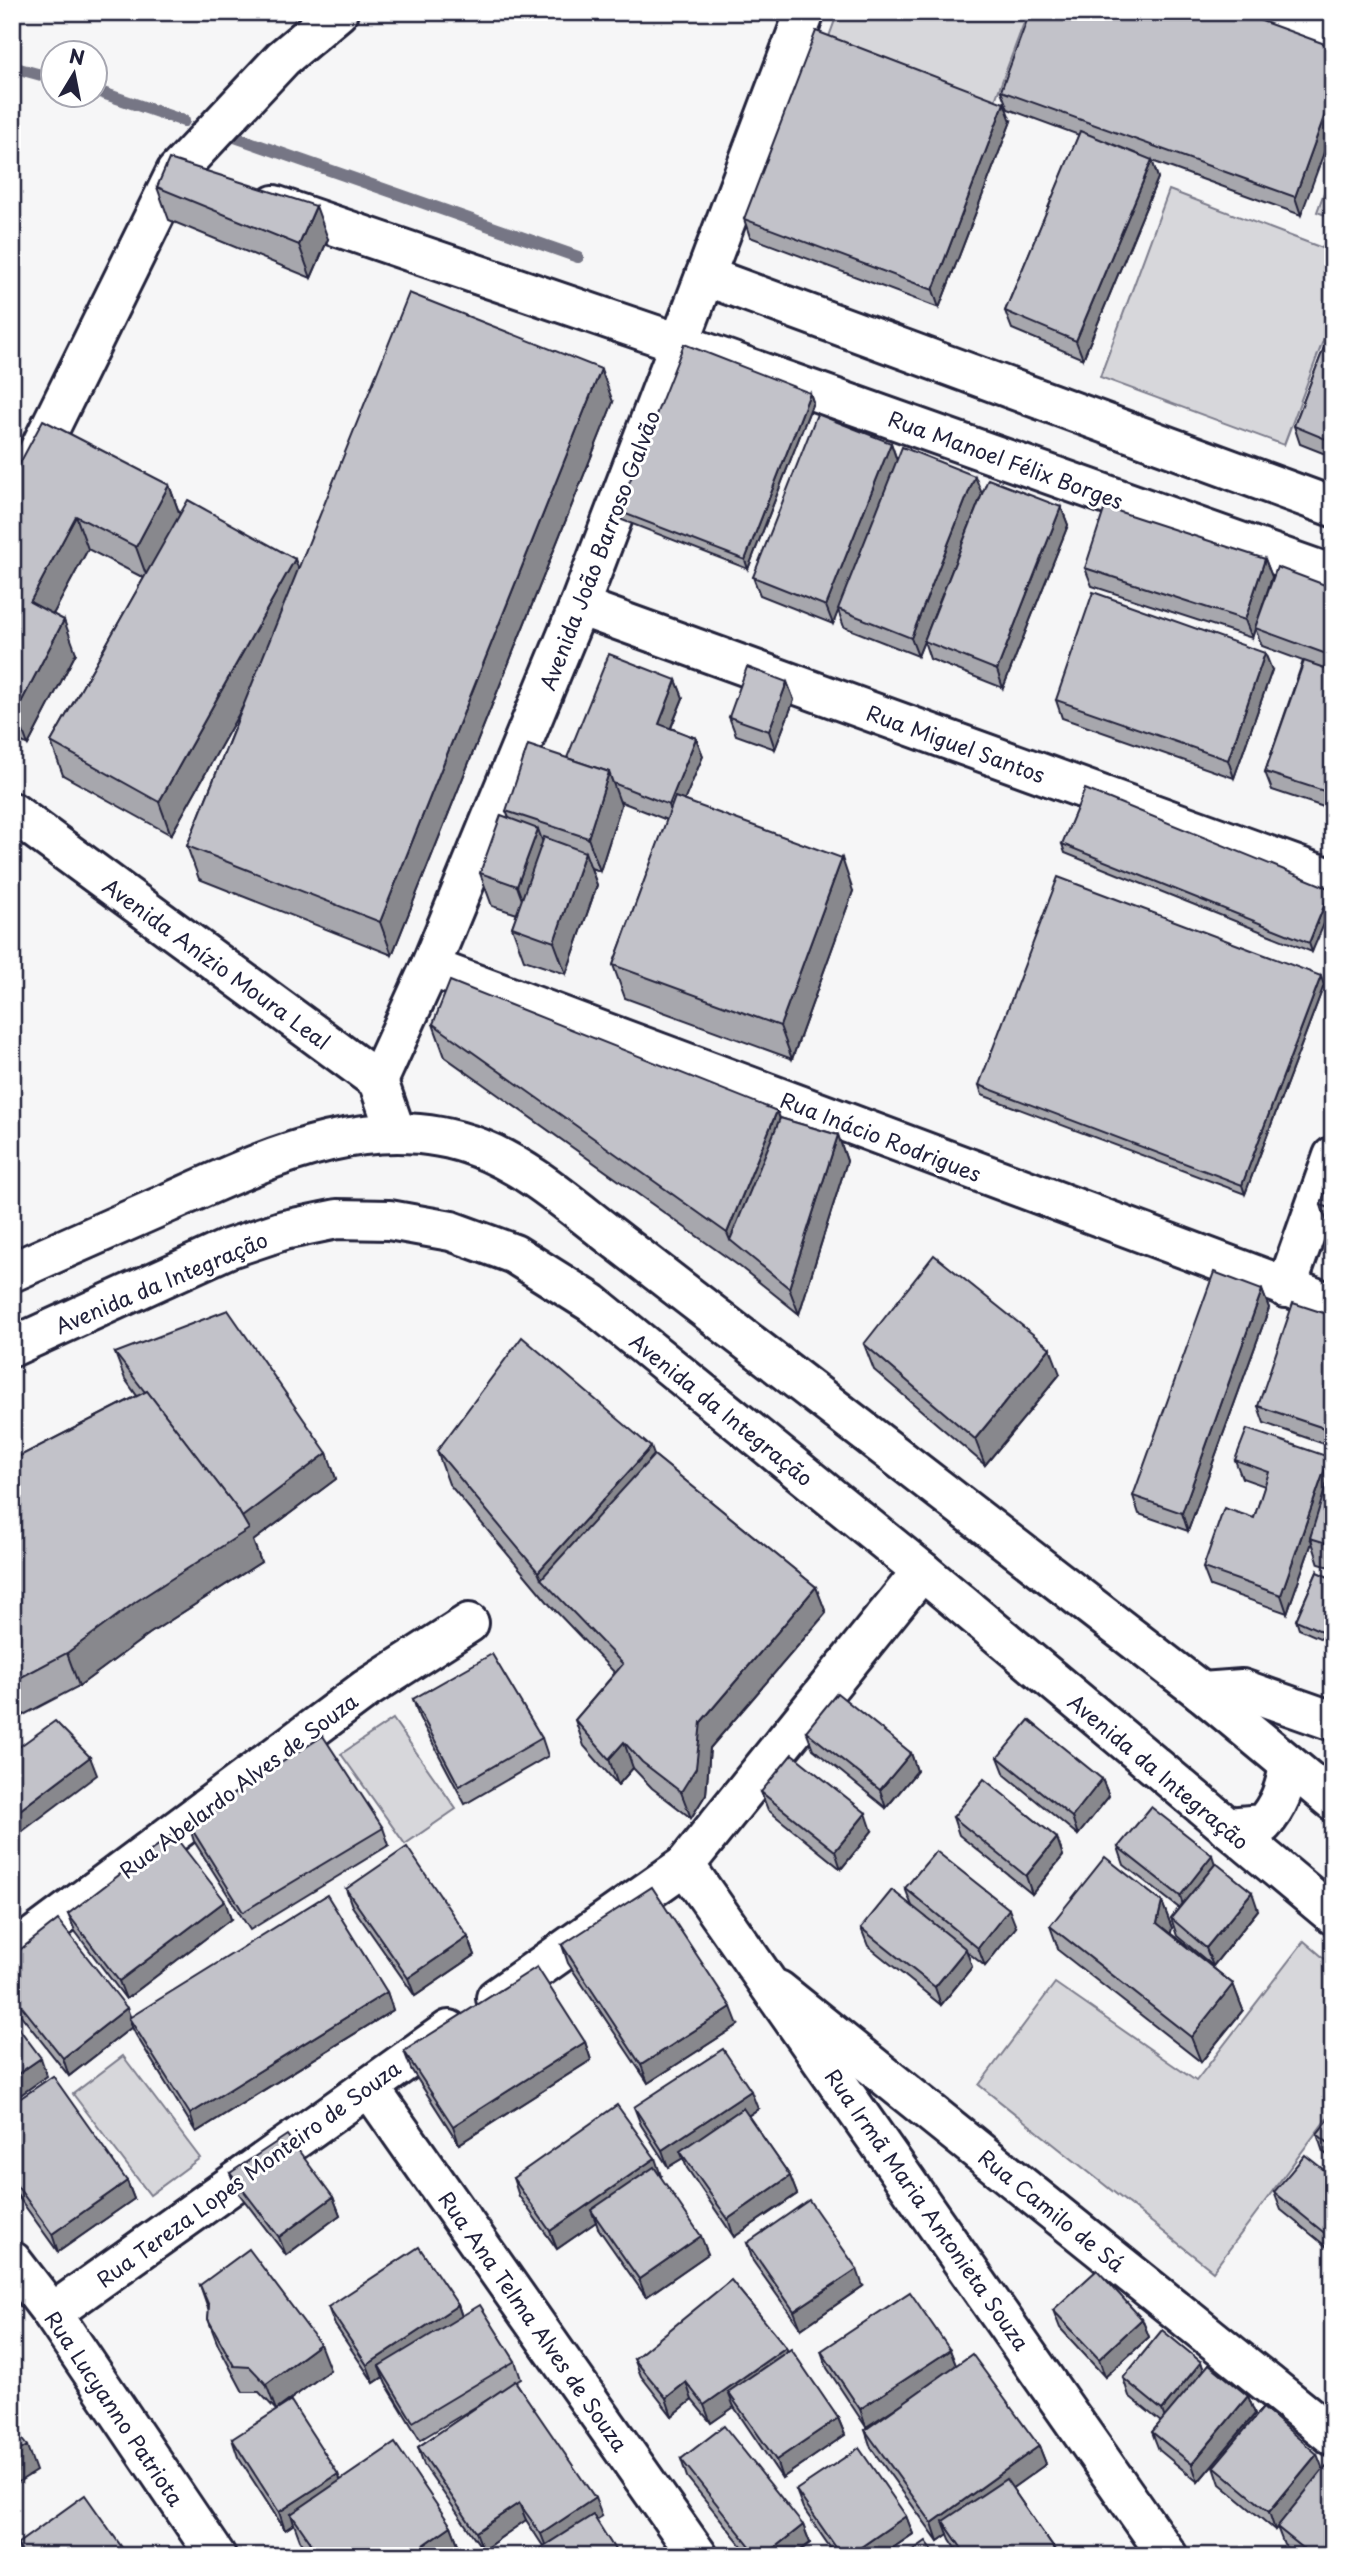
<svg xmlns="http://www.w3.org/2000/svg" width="1345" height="2568" font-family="'Playpen Sans',sans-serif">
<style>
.green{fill:#d7d7db;stroke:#7c7c8b;stroke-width:2}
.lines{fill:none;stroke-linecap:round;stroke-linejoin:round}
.stream{stroke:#767685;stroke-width:12}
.street-casing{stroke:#22223b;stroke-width:44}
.secondary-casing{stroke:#22223b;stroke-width:44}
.primary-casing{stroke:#22223b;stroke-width:44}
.street{stroke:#fff;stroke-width:38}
.secondary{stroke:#fff;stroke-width:38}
.primary{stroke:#fff;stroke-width:38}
.wall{fill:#a7a7ad;stroke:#22223b;stroke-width:2}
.shaded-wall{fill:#88888d;stroke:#22223b;stroke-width:2}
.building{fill:#c2c2c9;stroke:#22223b;stroke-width:2}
.labels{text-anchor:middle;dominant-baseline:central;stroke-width:6;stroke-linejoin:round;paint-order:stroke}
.street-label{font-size:21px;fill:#22223b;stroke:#fff}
</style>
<rect width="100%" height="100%" fill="#f6f6f7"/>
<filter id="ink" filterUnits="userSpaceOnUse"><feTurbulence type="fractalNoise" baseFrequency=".0143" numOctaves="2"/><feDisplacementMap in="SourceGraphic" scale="14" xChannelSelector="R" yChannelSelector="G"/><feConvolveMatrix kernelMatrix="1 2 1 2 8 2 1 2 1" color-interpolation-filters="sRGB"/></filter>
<g filter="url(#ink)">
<g class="green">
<path d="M838 12H1028L994 103 827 42Z"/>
<path d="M1333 168V218L1317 212Z"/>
<path d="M1169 190 1333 252V314L1284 445 1100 377Z"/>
<path d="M393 1719 456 1809 405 1844 341 1754Z"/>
<path d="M1304 1941 1333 1966V2110L1213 2271 979 2085 1055 1983 1196 2081Z"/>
<path d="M123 2056 200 2158 150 2195 73 2094Z"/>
</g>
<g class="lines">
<g class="stream">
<path d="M12 67 52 78"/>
<path d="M94 90 184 121"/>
<path d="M235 137 578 257"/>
</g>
<defs>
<g id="street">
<path d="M1254 12 1333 40"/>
<path d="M274 205 679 343"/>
<path d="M705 276 805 12"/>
<path d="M12 505 176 172 283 58 338 12"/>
<path d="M579 606 1333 879"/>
<path d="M430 967 1333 1304"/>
<path d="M1286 1288 1333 1156"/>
<path d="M1202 1692 1242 1689 1333 1721"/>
<path d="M12 1953 366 1689 469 1623"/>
<path d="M778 1990 1333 2436"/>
<path d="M496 1998 685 1865"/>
<path d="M369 2087 698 2556"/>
<path d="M12 2261 52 2313 216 2556"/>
<path d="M52 2313 449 2030"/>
</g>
<g id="secondary">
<path d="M679 343 1333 575"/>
<path d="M12 812 378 1081 396 1133"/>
<path d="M378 1081 430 967 579 606 705 276 1333 507"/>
<path d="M922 1571 685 1865 1168 2556"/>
</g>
<g id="primary">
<path d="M12 1272C64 1249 116 1226 168 1203 264 1160 372 1106 479 1148 527 1167 567 1202 607 1233L1202 1692 1333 1801"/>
<path d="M12 1347 227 1249 284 1230 337 1219 389 1220 451 1231 514 1254 592 1303 922 1571 1333 1915"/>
<path d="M1227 1827 1263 1824C1279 1806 1285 1789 1289 1765"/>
</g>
</defs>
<use href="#street" class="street-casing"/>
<use href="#secondary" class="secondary-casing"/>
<use href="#primary" class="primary-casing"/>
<use href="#street" class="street"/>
<use href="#secondary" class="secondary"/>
<use href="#primary" class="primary"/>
</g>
<g class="wall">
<path d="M1333 47 1301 215 1152 161 1158 178 1083 359 1012 329 1005 311 1079 135 1008 109 1001 91Z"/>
<path d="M1011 121 939 308 750 237 744 219Z"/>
<path d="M157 187 328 239 311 278 169 220Z"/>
<path d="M1333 324V457L1300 444 1294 426Z"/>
<path d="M810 393 813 402 748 569 622 520 618 511Z"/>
<path d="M613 402 392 955 199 879 187 846 243 706 171 835 63 775 51 742 144 578 88 549 53 614 76 653 28 745 12 737V478L169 485 180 515 299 568Z"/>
<path d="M891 443 897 460 982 494 1061 507 1068 525 1003 688 930 659 924 641 918 656 844 627 838 610 833 624 760 595 753 577Z"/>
<path d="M1265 559 1272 577 1252 638 1092 586 1085 568Z"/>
<path d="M1333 588V810L1272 790 1265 772 1303 661 1262 646 1255 628Z"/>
<path d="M1272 670 1234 778 1062 718 1056 700Z"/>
<path d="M676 680 683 698 671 728 696 738 703 756 684 800 853 891 792 1059 625 998 613 965 667 820 619 801 621 805 600 871 591 868 597 885 566 974 524 960 512 927 517 914 492 906 480 873 509 818 506 811 567 758Z"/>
<path d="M787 682 794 700 775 749 736 735 729 717Z"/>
<path d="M1062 844 1331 889 1312 952 1065 853Z"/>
<path d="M1324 985 1245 1194 982 1095 979 1085Z"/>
<path d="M433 1024 777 1111 780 1118 838 1135 847 1161 799 1314 739 1266 445 1057Z"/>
<path d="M1333 1167V1225L1327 1223 1321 1205Z"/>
<path d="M1262 1290 1269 1308 1188 1531 1139 1514 1133 1496Z"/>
<path d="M1333 1316V1447L1264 1423 1258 1406Z"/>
<path d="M864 1344 1060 1374 985 1465 874 1370Z"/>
<path d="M115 1353 327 1453 336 1479 253 1541 261 1562 149 1634 79 1686 12 1721V1460L137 1396 125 1379Z"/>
<path d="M437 1451 654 1455 816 1587 826 1613 710 1748 706 1794 691 1818 652 1788 633 1768 618 1785 584 1746 575 1720 615 1673 550 1605 449 1484Z"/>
<path d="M1235 1460 1333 1468V1568L1319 1564 1312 1542 1287 1613 1210 1586 1203 1568 1254 1518 1265 1486 1242 1478Z"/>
<path d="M1317 1572 1324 1640 1299 1629 1296 1620Z"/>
<path d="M413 1699 542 1738 548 1756 465 1804 419 1717Z"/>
<path d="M806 1731 911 1753 917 1771 886 1808 813 1749Z"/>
<path d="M998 1757 1102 1779 1109 1796 1078 1835 1005 1775Z"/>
<path d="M761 1792 872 1831 841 1869 768 1810Z"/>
<path d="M953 1817 1057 1838 1063 1856 1032 1894 959 1835Z"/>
<path d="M188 1823 383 1828 389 1845 250 1930 194 1841Z"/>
<path d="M1118 1847 1215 1864 1258 1910 1213 1966 1177 1936 1171 1918 1179 1908 1124 1865Z"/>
<path d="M905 1888 1016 1927 985 1966 966 1951 972 1967 941 2005 868 1946 861 1928 912 1906Z"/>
<path d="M346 1889 468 1937 475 1955 415 1996 352 1906Z"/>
<path d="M1162 1902 1172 1928 1170 1933 1233 1984 1243 2010 1201 2062 1059 1951 1050 1926Z"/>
<path d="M68 1914 231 1919 126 1999 75 1931Z"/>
<path d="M562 1945 738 2025 648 2083 568 1963Z"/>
<path d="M12 1956 130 2017 387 1992 393 2010 196 2132 136 2035 132 2027 69 2076 12 2004Z"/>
<path d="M585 2042 591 2060 459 2144 411 2069 404 2051Z"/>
<path d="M12 2104 127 2181 134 2199 58 2252 12 2188Z"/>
<path d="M634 2107 758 2109 748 2116 790 2176 797 2194 734 2237 687 2168 683 2158 668 2167 641 2125Z"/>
<path d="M1333 2114V2159L1323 2152 1317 2134Z"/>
<path d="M230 2173 333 2197 340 2215 286 2255 237 2191Z"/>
<path d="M661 2176 660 2177 708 2254 646 2297 598 2228 596 2222 557 2249 519 2196 513 2178Z"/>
<path d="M1333 2177V2252L1281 2210 1274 2192Z"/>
<path d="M747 2243 863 2286 801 2329 753 2261Z"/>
<path d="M200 2285 330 2370 276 2410 259 2392H243L218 2345 208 2319 209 2311Z"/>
<path d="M458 2305 462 2316 515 2361 521 2379 516 2382 602 2516 543 2546 526 2520 483 2550 424 2465 418 2447 497 2394 420 2440 386 2384 383 2377 374 2383 335 2325 328 2307Z"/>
<path d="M1053 2310 1142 2319 1149 2337 1105 2377 1060 2328Z"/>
<path d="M786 2347 787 2351 838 2418 845 2435 782 2478 734 2407 711 2423 692 2400 672 2416 641 2376 634 2359Z"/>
<path d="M950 2350 956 2365 1039 2446 1046 2464 1012 2488 1059 2556H961L950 2539 948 2534 938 2541 871 2448 865 2430 898 2407 866 2427 827 2368 821 2351Z"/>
<path d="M1201 2362 1204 2371 1248 2396 1255 2414 1198 2482 1159 2450 1152 2432 1161 2422 1129 2396 1123 2378Z"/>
<path d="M232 2439 341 2481 451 2526 461 2552 460 2553 463 2556H311L300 2540 294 2524 285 2530 238 2457Z"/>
<path d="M681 2459 803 2525 810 2543 793 2556H750L687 2477Z"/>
<path d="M1214 2466 1333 2556H1297L1284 2545 1277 2527 1275 2530 1220 2484Z"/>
<path d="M796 2490 906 2516 913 2534 881 2556H836L803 2508Z"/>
<path d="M17 2544 128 2556H21Z"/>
</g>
<g class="shaded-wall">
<path d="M1333 92V128L1301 215 1295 197Z"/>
<path d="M1004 103 1011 121 939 308 933 290Z"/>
<path d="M1152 160 1158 178 1083 359 1076 341Z"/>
<path d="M316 206 328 239 311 278 299 245Z"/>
<path d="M601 369 613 402 392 955 380 922Z"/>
<path d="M810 393 813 402 748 569 745 560Z"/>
<path d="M891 443 897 461 833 624 826 606Z"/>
<path d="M975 476 982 494 918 656 911 638Z"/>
<path d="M169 485 181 518 148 580 136 547Z"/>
<path d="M1061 507 1068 525 1003 688 997 670Z"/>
<path d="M76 516 88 549 42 635 30 602Z"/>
<path d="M295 559 307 592 171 835 159 802Z"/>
<path d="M1265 559 1272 577 1252 638 1245 620Z"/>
<path d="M64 620 76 653 28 745 16 712Z"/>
<path d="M1265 653 1272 670 1234 778 1228 760Z"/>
<path d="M676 680 683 698 665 742 659 724Z"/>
<path d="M787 682 794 700 775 749 769 731Z"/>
<path d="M696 738 703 756 675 823 669 805Z"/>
<path d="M609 772 621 805 600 871 588 838Z"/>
<path d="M538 829 550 862 529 919 517 886Z"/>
<path d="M585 852 597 885 566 974 554 942Z"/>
<path d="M842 858 853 891 792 1059 780 1026Z"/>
<path d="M1331 889 1333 893V903L1312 952 1309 943Z"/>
<path d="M1321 976 1324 985 1245 1194 1242 1185Z"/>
<path d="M777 1111 789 1144 730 1240 727 1233Z"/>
<path d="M838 1135 847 1161 799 1314 789 1288Z"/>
<path d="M1262 1290 1269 1308 1188 1531 1182 1513Z"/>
<path d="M1050 1348 1060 1374 985 1465 975 1439Z"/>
<path d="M651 1447 663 1480 541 1579 538 1572Z"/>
<path d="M327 1453 336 1479 253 1541 261 1562 149 1634 79 1686 67 1653 241 1517Z"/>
<path d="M1329 1457 1333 1468V1481L1310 1538 1312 1542 1287 1613 1281 1595Z"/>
<path d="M816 1587 826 1613 710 1748 706 1794 691 1818 681 1792 701 1722Z"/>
<path d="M1333 1604V1621L1324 1640 1321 1631Z"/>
<path d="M624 1742 633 1768 618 1785 609 1759Z"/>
<path d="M911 1753 917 1771 886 1808 880 1790Z"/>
<path d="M90 1757 97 1775 12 1839V1816Z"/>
<path d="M1102 1779 1109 1796 1078 1835 1072 1817Z"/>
<path d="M866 1813 872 1831 841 1869 835 1851Z"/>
<path d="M1057 1838 1063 1856 1032 1894 1026 1876Z"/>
<path d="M1212 1855 1218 1873 1186 1914 1180 1896Z"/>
<path d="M1252 1892 1258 1910 1213 1966 1206 1948Z"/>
<path d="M225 1901 231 1919 126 1999 119 1981Z"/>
<path d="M1162 1902 1172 1928 1167 1949 1157 1923Z"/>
<path d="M1009 1909 1016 1927 985 1966 978 1948Z"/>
<path d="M468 1937 475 1955 415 1996 408 1978Z"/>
<path d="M966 1949 972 1967 941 2005 935 1987Z"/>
<path d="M1233 1984 1243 2010 1201 2062 1191 2037Z"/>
<path d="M387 1992 393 2010 196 2132 190 2114Z"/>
<path d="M731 2007 738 2025 648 2083 641 2065Z"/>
<path d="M127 2008 133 2024 129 2018 132 2027 69 2076 63 2058Z"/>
<path d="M585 2042 591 2060 459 2144 453 2126Z"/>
<path d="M41 2058 47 2076 12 2101V2078Z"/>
<path d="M751 2091 758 2109 685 2157 680 2151 683 2158 668 2167 662 2150Z"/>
<path d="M655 2158 661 2176 598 2220 591 2210 596 2222 557 2249 550 2231Z"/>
<path d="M790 2176 797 2194 734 2237 728 2219Z"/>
<path d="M127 2181 134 2199 58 2252 52 2234Z"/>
<path d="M333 2197 340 2215 286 2255 279 2237Z"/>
<path d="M701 2236 708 2254 646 2297 639 2279Z"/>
<path d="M857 2269 863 2286 801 2329 794 2311Z"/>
<path d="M458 2305 464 2323 379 2366 383 2377 374 2383 367 2365Z"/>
<path d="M1142 2319 1149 2337 1105 2377 1099 2359Z"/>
<path d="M320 2344 330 2370 276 2410 266 2384Z"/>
<path d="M786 2347 792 2365 728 2392 734 2407 711 2423 704 2405Z"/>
<path d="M950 2350 957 2368 866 2427 860 2409Z"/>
<path d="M1201 2362 1207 2380 1168 2428 1162 2410Z"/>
<path d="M686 2382 692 2400 672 2416 666 2398Z"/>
<path d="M1248 2396 1255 2414 1198 2482 1192 2464Z"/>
<path d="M838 2418 845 2435 782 2478 776 2460Z"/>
<path d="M27 2446 36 2471 12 2486V2455Z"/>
<path d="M1039 2446 1046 2464 951 2532 943 2521 948 2534 938 2541 932 2523Z"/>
<path d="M1317 2454 1324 2472 1275 2530 1269 2512Z"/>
<path d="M338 2474 345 2491 291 2514 294 2524 285 2530 279 2512Z"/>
<path d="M595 2498 602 2516 548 2552 541 2534Z"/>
<path d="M519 2503 526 2520 483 2550 476 2532Z"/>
<path d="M906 2516 913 2534 881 2556H848Z"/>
<path d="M803 2525 810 2543 793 2556H764Z"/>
<path d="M451 2526 461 2552 456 2556H408Z"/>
</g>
<g class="building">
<path d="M1030 12H1237L1333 47V92L1295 197 1001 91Z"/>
<path d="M816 31 1004 103 933 290 744 219Z"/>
<path d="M1080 131 1152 160 1076 341 1005 311Z"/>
<path d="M169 159 316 206 299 245 157 187Z"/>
<path d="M409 293 601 369 380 922 187 846Z"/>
<path d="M1333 324V442L1294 426Z"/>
<path d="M684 344 810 393 745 560 618 511Z"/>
<path d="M817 414 891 443 826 606 753 577Z"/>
<path d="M43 420 169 485 136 547 76 516 30 602 64 620 16 712 12 710V478Z"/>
<path d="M902 447 975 476 911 638 838 609Z"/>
<path d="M988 479 1061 507 997 670 924 641Z"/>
<path d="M188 500 295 559 159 802 51 742Z"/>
<path d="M1105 507 1265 559 1245 620 1085 568Z"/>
<path d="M1277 567 1333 588 1332 656 1255 628Z"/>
<path d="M1093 592 1265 653 1228 760 1056 700Z"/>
<path d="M609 654 676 680 659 724 696 738 669 805 613 783 609 772 567 758Z"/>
<path d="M1304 661 1333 671V794L1265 772Z"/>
<path d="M747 667 787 682 769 731 729 717Z"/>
<path d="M528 745 609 772 588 838 506 811Z"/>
<path d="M1085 789 1331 889 1309 943 1062 844Z"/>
<path d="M675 797 842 858 780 1026 613 965Z"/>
<path d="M501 815 538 829 517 886 480 873Z"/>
<path d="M544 837 585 852 554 942 512 927Z"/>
<path d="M1058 877 1321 976 1242 1185 979 1085Z"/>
<path d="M450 981 777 1111 727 1233 433 1024Z"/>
<path d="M780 1118 838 1135 789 1288 730 1240Z"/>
<path d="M1333 1167V1209L1321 1205Z"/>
<path d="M934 1255 1050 1348 975 1439 864 1344Z"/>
<path d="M1214 1272 1262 1290 1182 1513 1133 1496Z"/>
<path d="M1293 1303 1333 1316V1431L1258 1406Z"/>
<path d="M228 1310 327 1453 242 1517 238 1510 147 1391 145 1392 115 1353Z"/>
<path d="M522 1337 651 1447 538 1572 437 1451Z"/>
<path d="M147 1391 238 1510 249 1529 137 1601 67 1653 12 1682V1460Z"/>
<path d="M1247 1429 1329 1457 1281 1595 1203 1568 1224 1508 1254 1518 1269 1472 1235 1460Z"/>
<path d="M654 1455 816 1587 701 1722 696 1768 681 1792 642 1762 624 1742 609 1759 575 1720 623 1664 541 1579Z"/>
<path d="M1331 1470H1333V1545L1310 1538Z"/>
<path d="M1317 1572 1333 1579V1604L1321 1631 1296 1620Z"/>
<path d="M492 1654 542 1738 459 1786 413 1699Z"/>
<path d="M837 1693 911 1753 880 1790 806 1731Z"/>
<path d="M1029 1720 1102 1779 1072 1817 998 1757Z"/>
<path d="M55 1721 90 1757 12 1816V1752Z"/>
<path d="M323 1736 383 1828 243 1912 188 1823Z"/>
<path d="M792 1754 866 1813 835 1851 761 1792Z"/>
<path d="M984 1779 1057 1838 1026 1876 953 1817Z"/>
<path d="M1151 1807 1212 1855 1180 1896 1118 1847Z"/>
<path d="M173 1834 225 1901 119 1981 68 1914Z"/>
<path d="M407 1847 468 1937 408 1978 346 1889Z"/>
<path d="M936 1851 1009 1909 978 1948 905 1888Z"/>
<path d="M1105 1857 1162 1902 1157 1923 1233 1984 1191 2037 1050 1926Z"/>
<path d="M1216 1863 1252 1892 1206 1948 1171 1918Z"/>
<path d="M652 1887 731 2007 641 2065 562 1945Z"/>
<path d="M892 1890 966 1949 935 1987 861 1928Z"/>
<path d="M327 1895 387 1992 190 2114 129 2018Z"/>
<path d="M58 1920 127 2008 63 2058 12 1994V1956Z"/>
<path d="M537 1967 585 2042 453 2126 404 2051Z"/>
<path d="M12 2019 41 2058 12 2078Z"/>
<path d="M723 2049 751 2091 662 2150 634 2107Z"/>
<path d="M53 2076 127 2181 52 2234 12 2179V2104Z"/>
<path d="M617 2105 655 2158 550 2231 513 2178Z"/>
<path d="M743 2108 790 2176 728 2219 680 2151Z"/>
<path d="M1333 2114V2147L1317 2134Z"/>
<path d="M287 2135 333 2197 279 2237 230 2173Z"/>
<path d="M1305 2155 1333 2177V2240L1274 2192Z"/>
<path d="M654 2167 701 2236 639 2279 591 2210Z"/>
<path d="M809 2200 857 2269 794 2311 747 2243Z"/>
<path d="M419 2247 458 2305 367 2365 328 2307Z"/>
<path d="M249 2249 320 2344 266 2384 250 2367 234 2366 208 2319 209 2306 200 2285Z"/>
<path d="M1097 2270 1142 2319 1099 2359 1053 2310Z"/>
<path d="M731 2280 786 2347 704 2405 686 2382 666 2398 634 2359Z"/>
<path d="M910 2292 950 2350 860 2409 821 2351Z"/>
<path d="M480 2305 515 2361 413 2422 379 2366Z"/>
<path d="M1162 2330 1201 2362 1162 2410 1123 2378Z"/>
<path d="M791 2349 838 2418 776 2460 728 2392Z"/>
<path d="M972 2354 1039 2446 932 2523 865 2430Z"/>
<path d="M1209 2364 1248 2396 1192 2464 1152 2432Z"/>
<path d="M515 2381 595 2498 541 2534 519 2503 476 2532 418 2447Z"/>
<path d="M291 2401 338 2474 279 2512 232 2439Z"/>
<path d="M1263 2408 1317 2454 1269 2512 1214 2466Z"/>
<path d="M724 2426 803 2525 764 2556H758L681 2459Z"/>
<path d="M12 2427 27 2446 12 2455Z"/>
<path d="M395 2443 451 2526 408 2556H320L291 2514Z"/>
<path d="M859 2448 906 2516 848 2556H842L796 2490Z"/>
<path d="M1327 2465 1333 2469V2556H1313L1277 2527Z"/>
<path d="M1006 2479 1059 2556H967L943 2521Z"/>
<path d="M85 2495 128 2556H25L17 2544Z"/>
<path d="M593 2515 619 2556H528Z"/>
<path d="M926 2541 937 2556H905Z"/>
<path d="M456 2549 463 2556H448Z"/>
</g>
</g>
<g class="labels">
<g class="street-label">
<text transform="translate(1006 459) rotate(20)">Rua Manoel Félix Borges</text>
<text transform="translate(599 550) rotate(-69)">Avenida João Barroso Galvão</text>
<text transform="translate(956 743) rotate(20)">Rua Miguel Santos</text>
<text transform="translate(217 963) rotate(36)">Avenida Anízio Moura Leal</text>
<text transform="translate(881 1136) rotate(21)">Rua Inácio Rodrigues</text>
<text transform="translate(161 1282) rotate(-23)">Avenida da Integração</text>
<text transform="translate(722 1409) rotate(39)">Avenida da Integração</text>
<text transform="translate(1159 1771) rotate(40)">Avenida da Integração</text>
<text transform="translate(238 1785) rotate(-37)">Rua Abelardo Alves de Souza</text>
<text transform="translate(248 2173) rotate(-36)">Rua Tereza Lopes Monteiro de Souza</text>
<text transform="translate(928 2209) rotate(55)">Rua Irmã Maria Antonieta Souza</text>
<text transform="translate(1052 2210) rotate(39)">Rua Camilo de Sá</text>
<text transform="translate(534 2321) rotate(55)">Rua Ana Telma Alves de Souza</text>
<text transform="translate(115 2408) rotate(56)">Rua Lucyanno Patriota</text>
</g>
</g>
<rect width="1345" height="2568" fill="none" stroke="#fff" stroke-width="42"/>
<rect x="21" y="21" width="1303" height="2526" fill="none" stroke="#22223b" stroke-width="2.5" filter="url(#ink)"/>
<g transform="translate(74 74) rotate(10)"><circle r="33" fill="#ffffff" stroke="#a7a7b1" stroke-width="2"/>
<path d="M0-5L12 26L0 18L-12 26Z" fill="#22223b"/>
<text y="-10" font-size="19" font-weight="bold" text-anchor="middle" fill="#22223b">N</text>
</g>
</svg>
